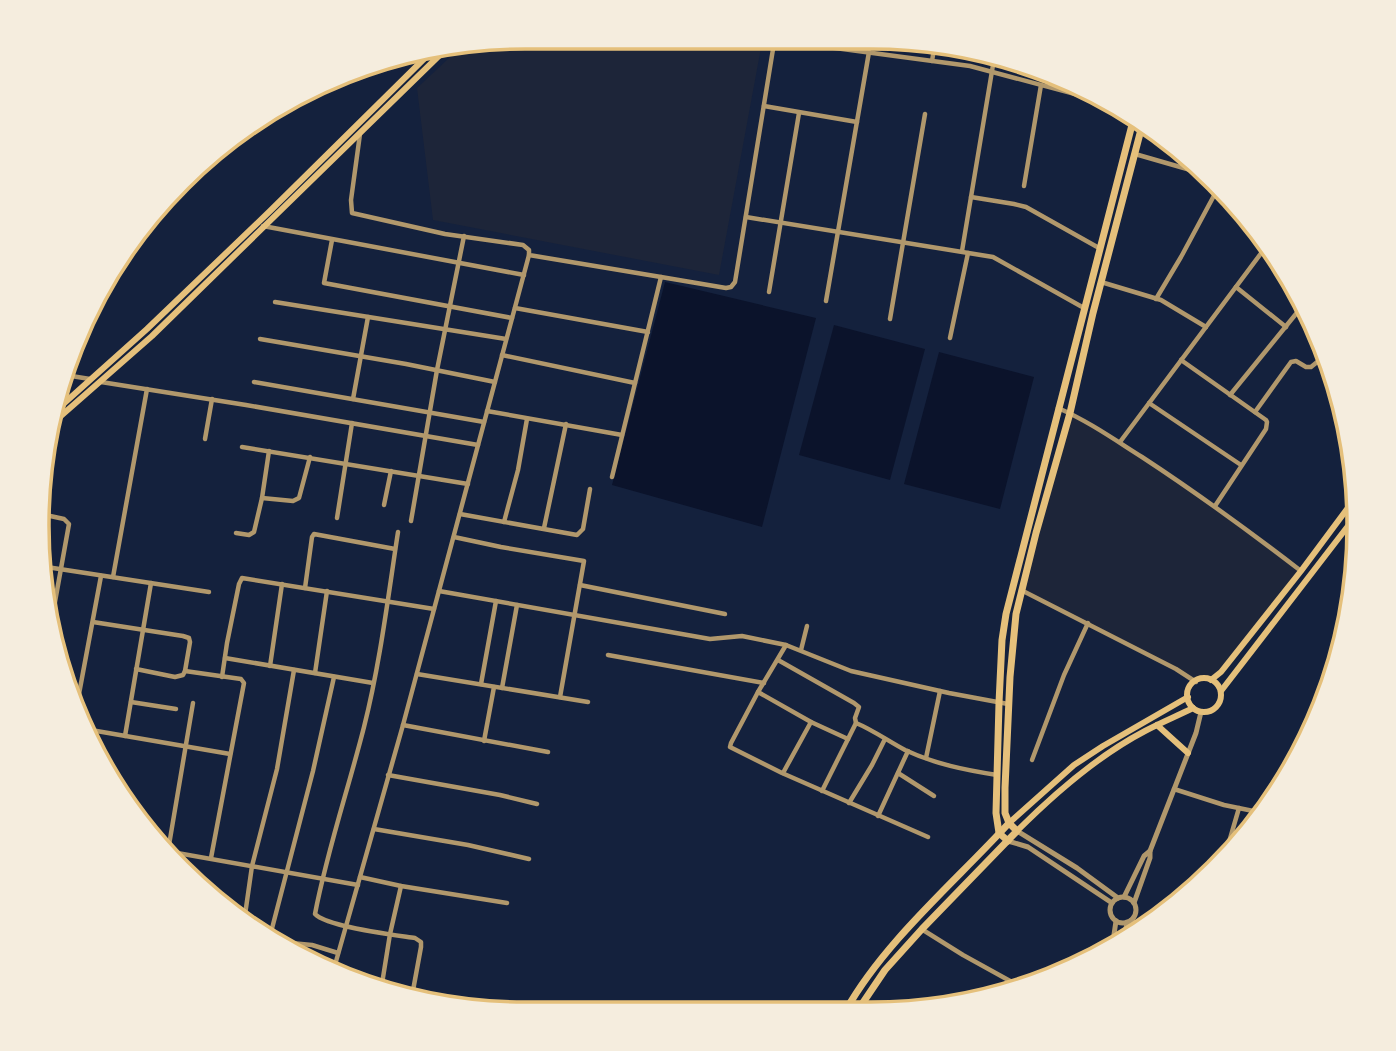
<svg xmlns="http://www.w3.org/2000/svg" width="1396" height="1051" font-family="'Open Sans',sans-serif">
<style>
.green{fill:#1d2539}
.water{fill:#0b132b}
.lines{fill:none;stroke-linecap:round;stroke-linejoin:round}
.minor{stroke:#b1986c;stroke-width:4.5}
.tertiary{stroke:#b1986c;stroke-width:5}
.secondary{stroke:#e5c07b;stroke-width:6}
.primary{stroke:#e5c07b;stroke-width:7}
.rim{fill:none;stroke:#e5c07b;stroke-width:3.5}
</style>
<rect width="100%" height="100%" fill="#14213d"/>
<g class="green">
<path d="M526 37H763L719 275 433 220 417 88 463 45Z"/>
<path d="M1067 413 1120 442 1214 507 1300 572 1211 680H1198L1020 590Z"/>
</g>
<g class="water">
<path d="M665 282 816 318 762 527 612 485Z"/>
<path d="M834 325 925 349 890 480 799 455Z"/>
<path d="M939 352 1034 377 1000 509 904 484Z"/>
</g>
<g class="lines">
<g class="minor">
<path d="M775 40 970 66 1116 105"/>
<path d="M932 61 935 43"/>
<path d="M764 106 857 122"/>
<path d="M360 134 351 200 352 213 445 234 523 245 529 250V255L661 277"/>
<path d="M1135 154 1201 173"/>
<path d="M1024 186 1041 85"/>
<path d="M971 197 1014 204 1026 207 1099 248"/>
<path d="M746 217 993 257 1084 308"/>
<path d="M263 226 524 275"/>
<path d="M332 240 324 283 512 318"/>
<path d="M962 251 995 53"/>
<path d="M1101 282 1161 300 1206 327"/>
<path d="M1236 287 1286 327"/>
<path d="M769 292 799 113"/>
<path d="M1156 299 1181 257 1217 190"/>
<path d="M826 301 869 52"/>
<path d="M275 302 506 339"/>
<path d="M515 308 648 332"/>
<path d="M890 319 925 114"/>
<path d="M950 338 968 253"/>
<path d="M260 339 406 364 495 382"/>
<path d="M502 355 635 383"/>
<path d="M1181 360 1266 420 1267 422 1266 429 1215 506"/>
<path d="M65 375 90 379"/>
<path d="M101 382 246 405 478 445"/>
<path d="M254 382 484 422"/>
<path d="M1230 395 1304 304"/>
<path d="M353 399 368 317"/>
<path d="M1149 403 1241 465"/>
<path d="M1058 408C1088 421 1115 440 1142 457 1197 493 1249 531 1301 571"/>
<path d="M487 411 622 435"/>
<path d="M1255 412 1291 362 1296 361 1306 367H1311L1327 354"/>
<path d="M205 439 212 399"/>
<path d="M1120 442 1268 244"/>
<path d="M242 447 468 484"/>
<path d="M269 451 262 498 293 501 299 498 310 457"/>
<path d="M612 477 661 277 726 288 731 287 735 282 775 37"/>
<path d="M384 505 391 471"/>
<path d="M41 514 64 519 69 524 51 624"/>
<path d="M460 514 577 535 583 529 590 489"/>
<path d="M337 518 352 423"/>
<path d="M411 521 437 370 464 236"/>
<path d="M504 522 518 470 527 419"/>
<path d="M544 528 566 424"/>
<path d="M1345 530 1358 542"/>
<path d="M236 533 249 535 254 532 262 498"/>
<path d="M454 537 501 547 584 561 560 697"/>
<path d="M40 566 209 592"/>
<path d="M113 577 147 389"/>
<path d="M580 585 725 614"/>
<path d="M305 588 312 537 314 534 395 549"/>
<path d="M1021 590 1176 669 1196 682"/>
<path d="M439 591 710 639 742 636 786 645 851 671 949 693 1008 704"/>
<path d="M93 622 183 636 189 638 190 642 185 671 183 675 175 677 136 669"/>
<path d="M786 645 758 692 731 743 730 747 782 773 928 837"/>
<path d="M801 650 807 626"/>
<path d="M608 655 764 683"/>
<path d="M225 658 373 683"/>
<path d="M778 660 854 703 859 707 855 718 856 723"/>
<path d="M270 666 282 584"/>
<path d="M185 671 241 679 244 683 211 858"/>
<path d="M315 673 327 591"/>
<path d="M417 674 588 702"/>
<path d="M222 677 227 643 239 584 242 578 434 609"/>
<path d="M481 684 496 601"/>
<path d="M502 688 517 605"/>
<path d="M758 692 811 722 848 739"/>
<path d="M131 702 176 709"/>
<path d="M76 710 101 576"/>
<path d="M403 725 548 752"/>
<path d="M85 729 230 754"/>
<path d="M125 736 151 583"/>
<path d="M484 741 494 687"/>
<path d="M926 758 940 691"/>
<path d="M1032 760 1064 675 1088 623"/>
<path d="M783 773 811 722"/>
<path d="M898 773 934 796"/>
<path d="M388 775 500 795 537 804"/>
<path d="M1174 789 1224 805 1263 813"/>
<path d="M822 791 856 723C873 730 888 741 905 750 935 764 965 770 997 775"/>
<path d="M119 797 123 798V802"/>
<path d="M849 803 872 765 885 739"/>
<path d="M878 816 908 751"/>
<path d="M374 829 468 845 529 859"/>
<path d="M166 851 358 885"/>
<path d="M168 851 193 703"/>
<path d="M1228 857 1227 849 1239 808"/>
<path d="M360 877 401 886 507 903"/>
<path d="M1131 920 1143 931"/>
<path d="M244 922 252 866 277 769 294 670"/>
<path d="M923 930 963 955 1021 987"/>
<path d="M269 940 313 771 334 677"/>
<path d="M270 941 312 945 338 953"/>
<path d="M288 952 290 943"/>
<path d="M333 972 403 725 529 255"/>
<path d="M363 986 412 996 421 947V942L415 938C395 935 327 927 315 914 327 851 348 790 364 727 380 664 388 597 398 532"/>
<path d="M381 990 390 934 401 886"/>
</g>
<g class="tertiary">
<path d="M1017 831 1077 868 1118 898"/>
<path d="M1008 841 1028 847 1112 903"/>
<path d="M1124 897 1144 856 1150 851"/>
<circle cx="1123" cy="910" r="13"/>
<path d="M1134 903 1150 858V851L1196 733 1201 712"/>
<path d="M1124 942 1127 922"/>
<path d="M1112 948 1116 921"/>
</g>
<g class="secondary">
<path d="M59 418 51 415 147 329 270 211 434 49"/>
<path d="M46 429 152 336 448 47"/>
<circle cx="1204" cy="695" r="17"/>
<path d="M1211 680 1221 672 1301 571 1356 497"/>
<path d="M1221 691 1358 513"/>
<path d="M1157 725 1188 753"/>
<path d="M1009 823 1074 765 1103 746 1188 697"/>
<path d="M1017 831C1055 793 1097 756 1145 731 1160 723 1177 716 1193 708"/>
</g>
<g class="primary">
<path d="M1008 841 999 833 996 813 999 703 1002 640 1006 614 1134 117"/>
<path d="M846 1010C885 941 955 882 1009 823"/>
<path d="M858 1010 885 970 922 929 1017 831 1009 823 1005 813V788L1010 677 1016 614 1036 533 1070 413 1093 313 1143 122"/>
</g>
</g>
<path d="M0 0H1396V1051H0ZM525 49H871A476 476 0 0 1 1347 525V526A476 476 0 0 1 871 1002H525A476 476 0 0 1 49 526V525A476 476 0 0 1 525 49Z" fill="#f5edde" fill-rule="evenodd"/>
<path class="rim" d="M525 49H871A476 476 0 0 1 1347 525V526A476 476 0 0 1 871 1002H525A476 476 0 0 1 49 526V525A476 476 0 0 1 525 49Z"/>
</svg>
